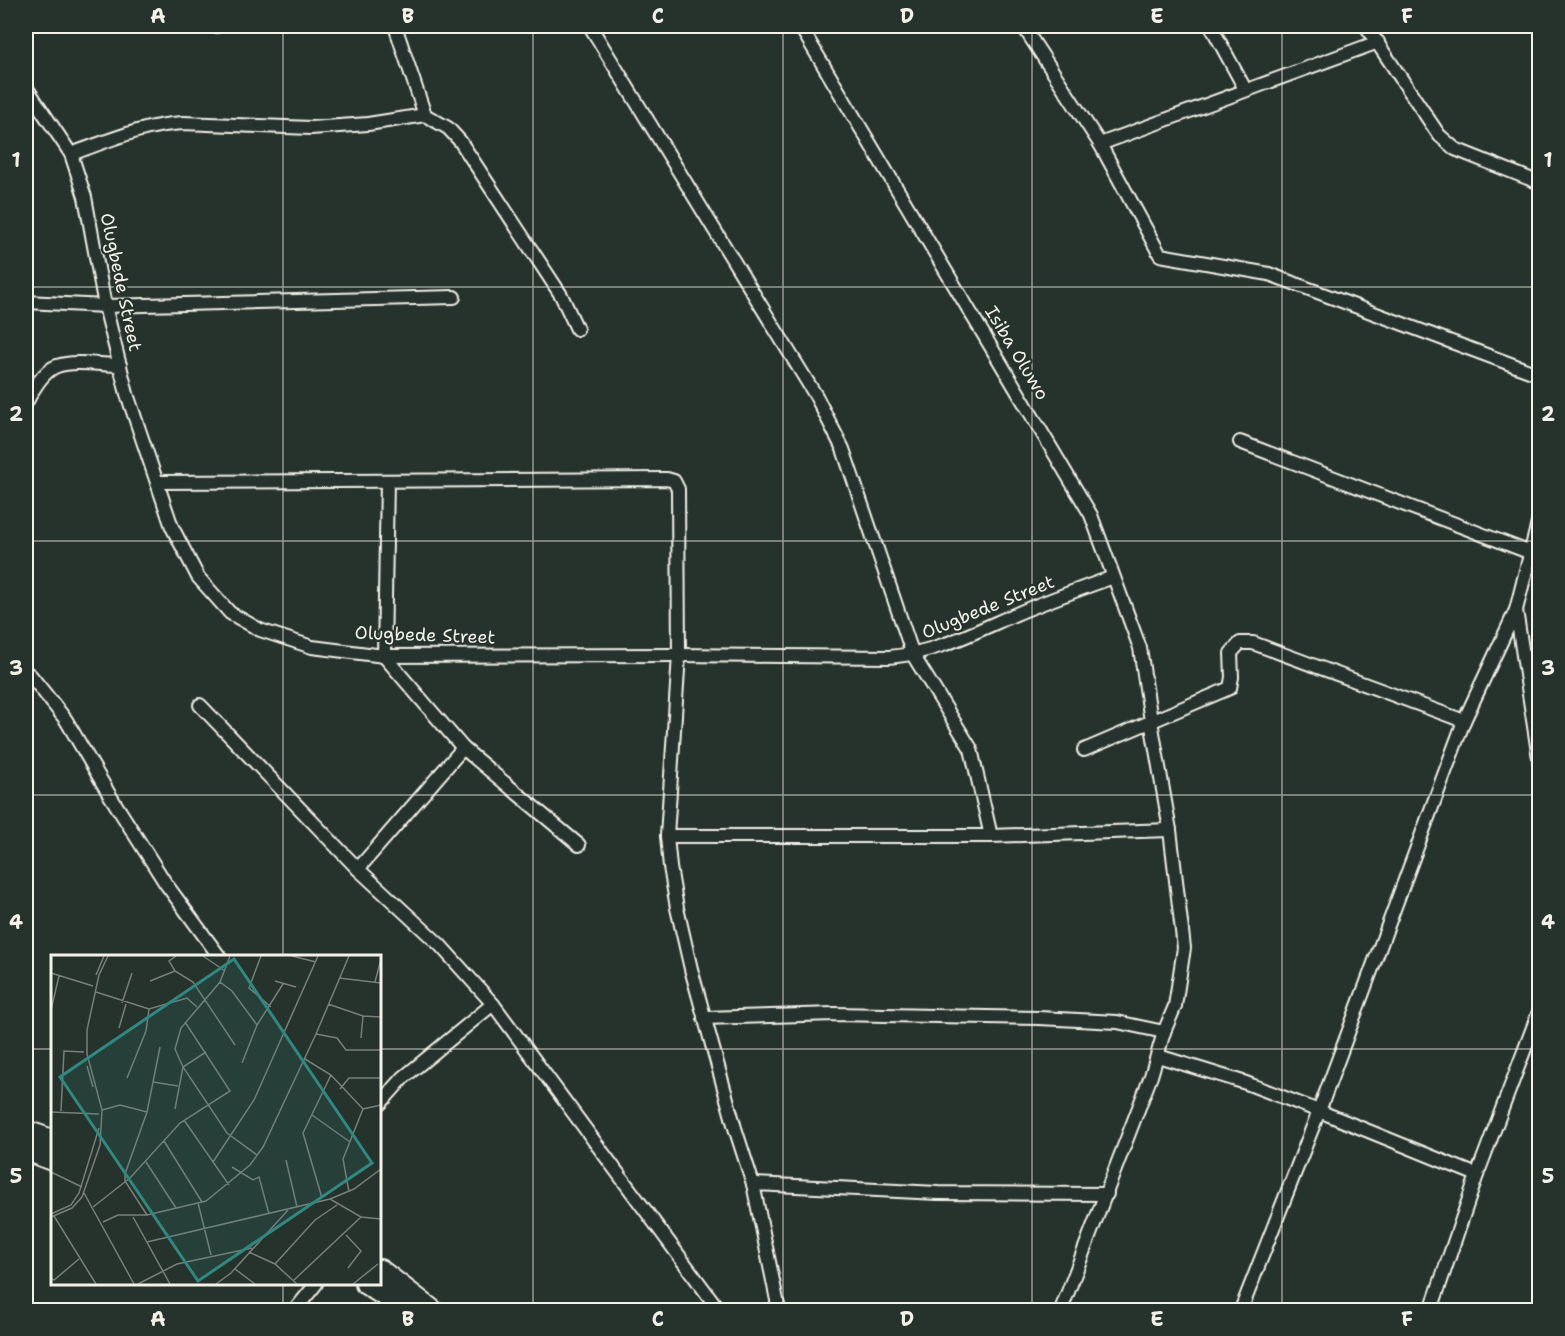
<svg xmlns="http://www.w3.org/2000/svg" width="1565" height="1336" font-family="'Shantell Sans',sans-serif">
<style>
.lines{fill:none;stroke-linecap:round;stroke-linejoin:round}
.minor-casing{stroke:#f4f1e8;stroke-width:16}
.primary-casing{stroke:#f4f1e8;stroke-width:24}
.minor{stroke:#26332d;stroke-width:12}
.primary{stroke:#26332d;stroke-width:20}
.grid{fill:none;stroke:#f4f1e8;stroke-width:1.5;stroke-opacity:0.55}
.labels{text-anchor:middle;dominant-baseline:central;stroke-width:4.5;stroke-linejoin:round;paint-order:stroke}
.street-label{font-size:18px;fill:#f4f1e8;stroke:#26332d}
.inset-road{fill:none;stroke:#787f78;stroke-width:1.5}
.view{fill:#318880;fill-opacity:0.15;stroke:#318880;stroke-width:3}
.inset-edge{fill:none;stroke:#f4f1e8;stroke-width:3}
.neatline{fill:none;stroke:#f4f1e8;stroke-width:2}
.grid-label{font-size:20px;text-anchor:middle;font-weight:bold;fill:#f4f1e8}
</style>
<rect width="100%" height="100%" fill="#26332d"/>
<filter id="ink" filterUnits="userSpaceOnUse"><feTurbulence type="fractalNoise" baseFrequency=".0167" numOctaves="2"/><feDisplacementMap in="SourceGraphic" scale="12" xChannelSelector="R" yChannelSelector="G"/><feConvolveMatrix kernelMatrix="1 2 1 2 8 2 1 2 1" color-interpolation-filters="sRGB"/></filter>
<g filter="url(#ink)">
<g class="lines">
<defs>
<g id="minor">
<path d="M211 26H216"/>
<path d="M395 26 425 115 448 128 460 141 561 295 577 329"/>
<path d="M590 26 816 396 843 449 913 655 971 749 991 836"/>
<path d="M800 26 1091 515 1140 648 1151 721 1170 830 1184 948 1175 1006 1164 1032 1151 1076 1061 1310"/>
<path d="M1023 26 1100 144 1160 255 1269 274 1540 375"/>
<path d="M1211 26 1245 89"/>
<path d="M1366 26 1439 135 1455 149 1540 183"/>
<path d="M26 87 71 154 85 197 105 306 127 394 172 527 198 577 230 613 260 630 312 647 384 656 679 655 889 657C937 653 978 630 1023 611 1052 599 1083 588 1113 577"/>
<path d="M1100 144 1378 42"/>
<path d="M71 154C108 141 143 125 183 123L311 128 368 124 425 115"/>
<path d="M26 302 105 306 454 297"/>
<path d="M26 403C32 391 43 371 57 366 75 360 100 365 120 365"/>
<path d="M1240 442 1531 553"/>
<path d="M387 481 384 656 463 748 579 845"/>
<path d="M157 482 667 479 674 481 678 489 679 655 667 836 670 867 677 908 691 969 735 1128 753 1184 779 1310"/>
<path d="M1516 610 1540 765"/>
<path d="M26 672 31 676 66 720 109 794 166 884 219 956"/>
<path d="M200 705 358 869 440 945 493 1004 719 1310"/>
<path d="M1084 750 1230 688 1232 677 1231 653 1240 643H1253L1464 721"/>
<path d="M667 836H991L1170 830"/>
<path d="M358 869 463 748"/>
<path d="M704 1018 834 1014 1039 1018 1117 1022 1164 1032"/>
<path d="M1158 1056 1246 1083 1319 1111 1477 1175"/>
<path d="M380 1104 403 1078 493 1004"/>
<path d="M753 1184 938 1193 1107 1194"/>
<path d="M295 1310 316 1284"/>
<path d="M1241 1310 1319 1111 1464 721 1516 610 1540 515"/>
<path d="M1431 1310 1477 1175 1540 1009"/>
</g>
<g id="primary">
<path d="M26 1131 52 1140"/>
<path d="M26 1150 52 1160"/>
<path d="M380 1270 432 1310"/>
<path d="M366 1284 393 1301 404 1310"/>
</g>
</defs>
<use href="#minor" class="minor-casing"/>
<use href="#primary" class="primary-casing"/>
<use href="#minor" class="minor"/>
<use href="#primary" class="primary"/>
</g>
</g>
<path class="grid" d="M283 26V956M533 26V1310M783 26V1310M1032 26V1310M1282 26V1310M26 287H1540M26 541H1540M26 795H1540M26 1049H52M380 1049H1540M283 1284V1310"/>
<g class="labels">
<g class="street-label">
<text transform="translate(121 282) rotate(78)">Olugbede Street</text>
<text transform="translate(1017 353) rotate(59)">Isiba Oluwo</text>
<text transform="translate(988 607) rotate(-22)">Olugbede Street</text>
<text transform="translate(425 635) rotate(2)">Olugbede Street</text>
</g>
</g>
<g transform="translate(51 955)">
<rect width="330" height="330" fill="#26332d"/>
<path class="inset-road" d="M125 1 118 6 124 16 142 27 184 90M152 1 174 16M179 1 169 27 130 73 124 94 132 112 176 178 206 200M210 1 198 33 220 52M241 1 265 7M0 18 42 31M45 20 53 1M288 23 330 28M99 26 124 16M224 26 245 32M169 27 181 36 206 70M324 27 330 4M45 37 98 54 136 43 146 52M71 48 81 18M277 49 312 61 330 62M0 55 8 21M68 73 75 49M265 79 286 83 295 95H330M310 83 312 61M254 104 280 120 312 154M191 108 206 70 232 29M36 111 42 132M76 123 95 76 98 54M102 127 127 131M289 134 298 123H330M124 154 132 112 155 97M51 155 69 150 96 157M10 156 13 96 33 97M0 157 48 159M261 160 299 187M133 165 178 230M113 186 151 247M235 205 246 252M95 207 125 253M162 207 203 145 267 1M181 212 202 225 208 222 218 259M0 217 31 232M298 237 292 204 312 154 330 150M33 238 83 329M271 243 252 178 280 120M279 244 310 262 330 264M147 248 160 300M42 252 79 223 129 168 179 136 134 67M0 259 20 250 28 238 48 173M96 260 74 226V219L96 157 109 92M3 261 45 329M0 262 21 253 31 242 49 190 51 155 36 99V75L48 20 57 1M82 262 119 329M52 267 67 260H96L155 246 199 210 212 192 265 79 298 1M295 280 310 296 297 313M96 287 279 244 303 234 330 214M198 297 224 309 246 329M224 309 264 265 286 250M184 314 204 329M0 323 3 325 28 304M243 325 310 262M87 329 126 309 201 293M165 329 180 318 237 255M302 329 327 309"/>
<path class="view" d="M183 4 321 208 147 326 9 122Z"/>
<rect width="330" height="330" class="inset-edge"/>
</g>
<rect width="1565" height="1336" fill="none" stroke="#26332d" stroke-width="66"/>
<rect x="33" y="33" width="1499" height="1270" class="neatline"/>
<g class="grid-label">
<text x="158" y="23">A</text>
<text x="408" y="23">B</text>
<text x="658" y="23">C</text>
<text x="907" y="23">D</text>
<text x="1157" y="23">E</text>
<text x="1407" y="23">F</text>
<text x="16" y="167">1</text>
<text x="1548" y="167">1</text>
<text x="16" y="421">2</text>
<text x="1548" y="421">2</text>
<text x="16" y="675">3</text>
<text x="1548" y="675">3</text>
<text x="16" y="929">4</text>
<text x="1548" y="929">4</text>
<text x="16" y="1183">5</text>
<text x="1548" y="1183">5</text>
<text x="158" y="1326">A</text>
<text x="408" y="1326">B</text>
<text x="658" y="1326">C</text>
<text x="907" y="1326">D</text>
<text x="1157" y="1326">E</text>
<text x="1407" y="1326">F</text>
</g>
</svg>
